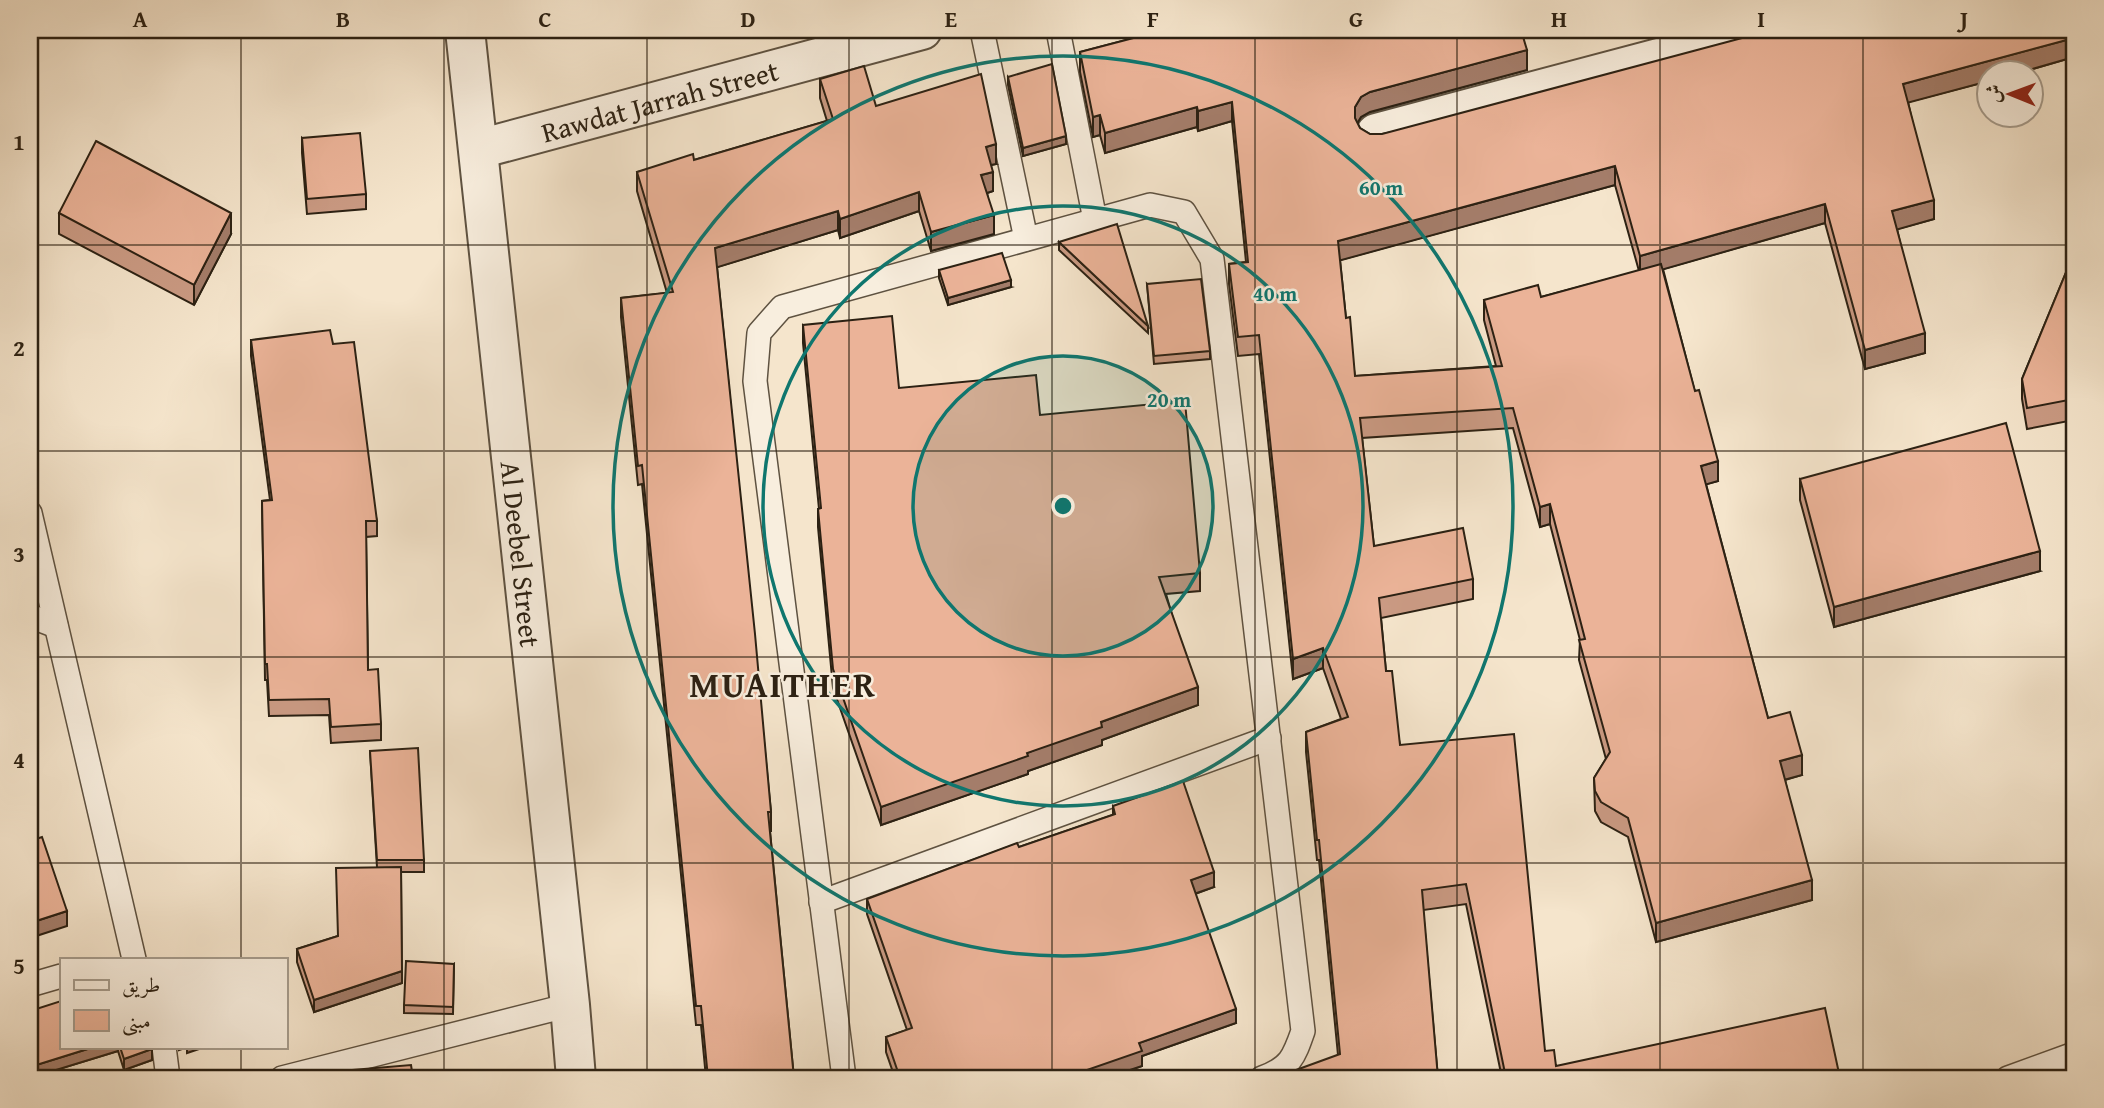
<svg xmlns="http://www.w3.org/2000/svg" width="2104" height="1108" font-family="'Gentium Book Plus',Amiri,serif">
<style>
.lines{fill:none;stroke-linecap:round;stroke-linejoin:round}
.lane-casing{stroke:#5e5241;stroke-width:26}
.street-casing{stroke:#5e5241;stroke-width:42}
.lane{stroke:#f8eede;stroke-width:23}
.street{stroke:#f8eede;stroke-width:38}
.wall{fill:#ca9a83;stroke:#2c2113;stroke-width:2;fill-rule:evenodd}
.shaded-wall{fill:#a47d6a;stroke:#2c2113;stroke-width:2}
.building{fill:#ebb398;stroke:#2c2113;stroke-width:2}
.grid{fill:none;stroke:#2c2113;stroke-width:2;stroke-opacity:0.55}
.ring{fill:none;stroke:#0f766e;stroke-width:3.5}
.labels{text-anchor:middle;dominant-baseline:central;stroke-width:5;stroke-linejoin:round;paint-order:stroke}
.street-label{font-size:28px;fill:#2c2113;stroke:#f8eede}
.district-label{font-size:35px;font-weight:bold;letter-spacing:2px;fill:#2c2113;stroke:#f8eede}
.centre{fill:#0f766e;stroke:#f8eede;stroke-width:3.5}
.ring-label{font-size:21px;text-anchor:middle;font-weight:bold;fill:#0f766e;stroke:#f8eede;stroke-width:5;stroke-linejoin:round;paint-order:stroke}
.neatline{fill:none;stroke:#2c2113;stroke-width:2.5}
.grid-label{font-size:23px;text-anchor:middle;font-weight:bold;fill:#2c2113}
</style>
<rect width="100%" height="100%" fill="#f5e5cc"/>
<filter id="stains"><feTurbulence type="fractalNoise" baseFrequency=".00286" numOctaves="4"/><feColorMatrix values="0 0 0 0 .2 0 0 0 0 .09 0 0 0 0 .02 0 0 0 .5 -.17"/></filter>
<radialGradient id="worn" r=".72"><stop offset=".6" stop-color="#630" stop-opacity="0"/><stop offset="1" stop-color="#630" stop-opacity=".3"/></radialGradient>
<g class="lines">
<defs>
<g id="lane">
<path d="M982 30 1026 239"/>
<path d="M1058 30 1095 220"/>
<path d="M30 513 134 959"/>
<path d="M30 616 56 626"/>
<path d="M821 902 1269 738"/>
<path d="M30 985 61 976"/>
<path d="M164 1047 168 1078"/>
<path d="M282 1078 570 1005"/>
<path d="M844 1078 755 381 759 333 782 307 1150 205 1184 212 1212 259 1303 1031C1294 1057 1290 1068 1262 1078"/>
<path d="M2008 1078 2074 1054"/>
</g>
<g id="street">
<path id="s1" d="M465 30 570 1005 576 1078"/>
<path d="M1376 133 1764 30"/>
<path id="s2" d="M479 149 922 30"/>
</g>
</defs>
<use href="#lane" class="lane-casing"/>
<use href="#street" class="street-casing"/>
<use href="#lane" class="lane"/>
<use href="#street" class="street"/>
</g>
<g class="wall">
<path d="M1164 30H1537L1523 34 1527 70 1370 112 1361 117 1357 123 1360 128 1370 134H1382L1884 36 2074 35V57L2015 74H1989V81L1908 102 1934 219 1897 229 1925 353 1865 369 1825 223 1663 269 1718 481 1706 484 1768 718 1802 775 1785 780 1812 900 1656 942 1628 837 1601 822 1595 811 1594 778 1606 759 1579 660 1580 640 1550 524 1540 527 1513 428 1362 438 1374 546 1473 579V599L1381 618 1386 671 1400 745 1545 1051 1556 1066 1840 1078H1502L1466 904 1423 910 1438 1078 1338 1055 1319 860H1317L1306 752V732L1341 719 1323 668 1293 679 1259 354 1238 356 1229 284V264L1246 262 1232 121 1198 131 1197 127 1105 153 1100 135 1093 137 1080 72V52ZM1615 185 1639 271 1541 297 1484 300V320L1496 366 1355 376 1346 318 1340 260Z"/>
<path d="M1008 77 1066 144 1023 156 1008 85Z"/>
<path d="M820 79 996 164 991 165 993 191 987 193 994 234 931 251 919 211 840 238 838 230 717 267 771 812V831H770L794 1078H706L701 1025H696L642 484 638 485 621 317V298L667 293 637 191V172L694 160 827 121 820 98Z"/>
<path d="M302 138 366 194V209L307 214 302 153Z"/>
<path d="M59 213 231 234 194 305 59 234Z"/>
<path d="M1059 242 1148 326V333L1059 250Z"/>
<path d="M2074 253V420L2027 429 2022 399V379Z"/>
<path d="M939 270 1011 287 948 305 939 278Z"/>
<path d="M1147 284 1210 351V359L1154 364Z"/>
<path d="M803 325 899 388 1040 415 1200 573V591L1166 594 1198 705 1102 740V745L1028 771V774L881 825 833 688 818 527V509H819L803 343Z"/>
<path d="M251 340 333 344 377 521V536L366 537 368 670 381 724V740L331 743 329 715 269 716 267 680H265L262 501 270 500 251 356Z"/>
<path d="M1800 479 2040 571 1834 627 1800 500Z"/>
<path d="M370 751 424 860V872H401L402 983 314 1012 297 962V949L338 936 377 867Z"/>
<path d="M1113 806 1214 887 1195 894 1236 1023 1142 1056V1066L1106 1078H895L886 1052V1037L907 1030 867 914V899L1113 815Z"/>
<path d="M454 964 453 1014 404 1013V1005Z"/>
<path d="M30 1011 61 1047H151L152 1060 124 1070 118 1051 30 1078Z"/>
</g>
<g class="shaded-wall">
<path d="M1518 30H1537L1518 35Z"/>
<path d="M2074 38V57L2015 74H1989V81L1903 104V84Z"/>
<path d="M1527 50V70L1370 112 1361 117 1355 127V107L1361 97 1370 92Z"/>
<path d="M1232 102V121L1198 131V111Z"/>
<path d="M1197 107V127L1105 153V133Z"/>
<path d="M1100 115V135L1093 137V117Z"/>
<path d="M1066 136V144L1023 156V148Z"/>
<path d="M996 144V164L986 166V147Z"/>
<path d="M1615 166V185L1338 261V241Z"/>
<path d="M993 172V191L981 195V175Z"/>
<path d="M919 192V211L840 238V219Z"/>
<path d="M1934 200V219L1892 231V211Z"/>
<path d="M1825 204V223L1640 276V256Z"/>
<path d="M838 211V230L715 268V248Z"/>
<path d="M231 213V234L194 305V285Z"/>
<path d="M994 215V234L931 251V232Z"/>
<path d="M1011 280V287L948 305V298Z"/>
<path d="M1925 333V353L1865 369V350Z"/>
<path d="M1718 461V481L1701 486V466Z"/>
<path d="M1550 504V524L1540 527V507Z"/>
<path d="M2040 551V571L1834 627V607Z"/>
<path d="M1323 648V668L1293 679V659Z"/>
<path d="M1198 687V705L1102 740V745L1028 771V774L881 825V807L1027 753 1101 722Z"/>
<path d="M1802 755V775L1780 781V761Z"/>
<path d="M1214 872V887L1191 895V880Z"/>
<path d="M1812 880V900L1656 942V923Z"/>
<path d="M67 911V926L30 938V923Z"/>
<path d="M402 971V983L314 1012V1000Z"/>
<path d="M1236 1009V1023L1142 1056V1066L1106 1078H1064L1139 1043Z"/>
<path d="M94 1047H118V1051L30 1078V1067Z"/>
<path d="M179 1047H185V1048L179 1050Z"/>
<path d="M187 1047H205L187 1053Z"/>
<path d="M152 1049V1060L124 1070V1059Z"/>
</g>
<g class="building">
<path d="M1164 30H1521L1527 50 1370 92 1361 97 1355 107V118L1360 128 1370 134H1382L1772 30H1882L1884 36 1908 30H2073L2074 38 1903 84 1934 200 1892 211 1925 333 1865 350 1825 204 1640 256 1615 166 1338 241 1346 318 1350 317 1355 376 1502 366 1484 300 1538 285 1541 297 1661 264 1695 391 1699 390 1718 461 1701 466 1768 718 1790 712 1802 755 1780 761 1812 880 1656 923 1628 818 1601 802 1595 791 1594 778 1610 752 1579 640 1585 639 1550 504 1540 507 1513 408 1360 418 1374 546 1463 528 1473 579 1379 598 1386 671H1392L1400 745 1514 734 1545 1051 1554 1050 1556 1066 1825 1008 1840 1078H1506L1466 884 1422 890 1438 1078H1274L1340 1054 1319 840H1317L1306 732 1348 717 1323 648 1293 659 1259 335 1238 337 1229 264 1248 262 1232 102 1198 111 1197 107 1105 133 1100 115 1093 117 1080 52Z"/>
<path d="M1052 64 1066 136 1023 148 1008 77Z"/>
<path d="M864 66 876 106 981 74 996 144 986 147 993 172 981 175 994 215 931 232 919 192 840 219 838 211 715 248 755 634 771 812H768L794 1078H708L701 1006H696L642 465 638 466 621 298 673 292 637 172 693 154 694 160 833 119 820 79Z"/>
<path d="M360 133 366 194 307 199 302 138Z"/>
<path d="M96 141 231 213 194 285 59 213Z"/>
<path d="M1117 224 1148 326 1059 242Z"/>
<path d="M1002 253 1011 280 948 298 939 270Z"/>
<path d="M2074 253V399L2027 408 2022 379Z"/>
<path d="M1201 279 1210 351 1154 356 1147 284Z"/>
<path d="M892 316 899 388 1036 375 1040 415 1185 401 1200 573 1159 577 1198 687 1101 722 1102 727 1027 753 1028 756 881 807 833 669 818 509 821 508 803 325Z"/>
<path d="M330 330 333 344 354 342 377 521H366L368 670 378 669 381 724 331 727 329 699 269 700 267 664H265L262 501 272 500 251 340Z"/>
<path d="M2006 423 2040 551 1834 607 1800 479Z"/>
<path d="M418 748 424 860H377L370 751Z"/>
<path d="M1183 781 1214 872 1191 880 1236 1009 1139 1043 1142 1051 1064 1078H900L886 1037 912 1028 867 899 1017 843 1019 847 1115 814 1113 806Z"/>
<path d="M42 837 67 911 30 923V841Z"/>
<path d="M401 867 402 971 314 1000 297 949 338 936 336 868Z"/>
<path d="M406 961 454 964 453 1007 404 1005Z"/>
<path d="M61 1001V1047H94L30 1067V1011Z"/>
<path d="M120 1047H151L152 1049 124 1059Z"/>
<path d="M411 1065 413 1078H269V1077Z"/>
<path d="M2074 1068V1078H2045Z"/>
</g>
<path class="grid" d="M241 30V959M444 30V1078M647 30V1078M849 30V1078M1052 30V1078M1255 30V1078M1457 30V1078M1660 30V1078M1863 30V1078M30 245H2074M30 451H2074M30 657H2074M30 863H2074M241 1047V1078"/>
<circle cx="1063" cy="506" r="150" fill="#0f766e" fill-opacity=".12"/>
<g class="ring">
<circle cx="1063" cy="506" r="150"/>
<circle cx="1063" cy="506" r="300"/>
<circle cx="1063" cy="506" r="450"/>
</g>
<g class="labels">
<g class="street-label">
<text stroke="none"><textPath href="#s2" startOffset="187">Rawdat Jarrah Street</textPath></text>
<text stroke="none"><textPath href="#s1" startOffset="527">Al Deebel Street</textPath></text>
</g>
<g class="district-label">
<text x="783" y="684">MUAITHER</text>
</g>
</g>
<circle cx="1063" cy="506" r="10" class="centre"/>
<g class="ring-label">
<text x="1381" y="195">60 m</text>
<text x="1275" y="301">40 m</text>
<text x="1169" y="407">20 m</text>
</g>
<rect width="2104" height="1108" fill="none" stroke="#f5e5cc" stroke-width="77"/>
<rect x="60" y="958" width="228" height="91" fill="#f8eede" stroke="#a69c8d" stroke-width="2"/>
<rect x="74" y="980" width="35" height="10" fill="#f8eede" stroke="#a69c8d" stroke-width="2"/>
<text x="122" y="992" font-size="21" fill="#2c2113">طريق</text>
<rect x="74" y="1010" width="35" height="21" fill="#ebb398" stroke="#a69c8d" stroke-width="2"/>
<text x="122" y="1028" font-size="21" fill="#2c2113">مبنى</text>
<g transform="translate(2010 94) rotate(271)"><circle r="33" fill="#f8eede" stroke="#a69c8d" stroke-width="2"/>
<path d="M0-5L12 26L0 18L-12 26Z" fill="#8f2418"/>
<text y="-10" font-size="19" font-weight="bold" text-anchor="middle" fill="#2c2113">ش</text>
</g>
<rect x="38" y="38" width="2028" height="1032" class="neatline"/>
<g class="grid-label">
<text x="140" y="27">A</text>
<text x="343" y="27">B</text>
<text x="545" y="27">C</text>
<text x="748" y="27">D</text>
<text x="951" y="27">E</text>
<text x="1153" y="27">F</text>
<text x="1356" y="27">G</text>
<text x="1559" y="27">H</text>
<text x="1761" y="27">I</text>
<text x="1964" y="27">J</text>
<text x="19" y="150">1</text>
<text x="19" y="356">2</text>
<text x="19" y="562">3</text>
<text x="19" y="768">4</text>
<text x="19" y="974">5</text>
</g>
<rect width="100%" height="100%" filter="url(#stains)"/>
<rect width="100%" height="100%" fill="url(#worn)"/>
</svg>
